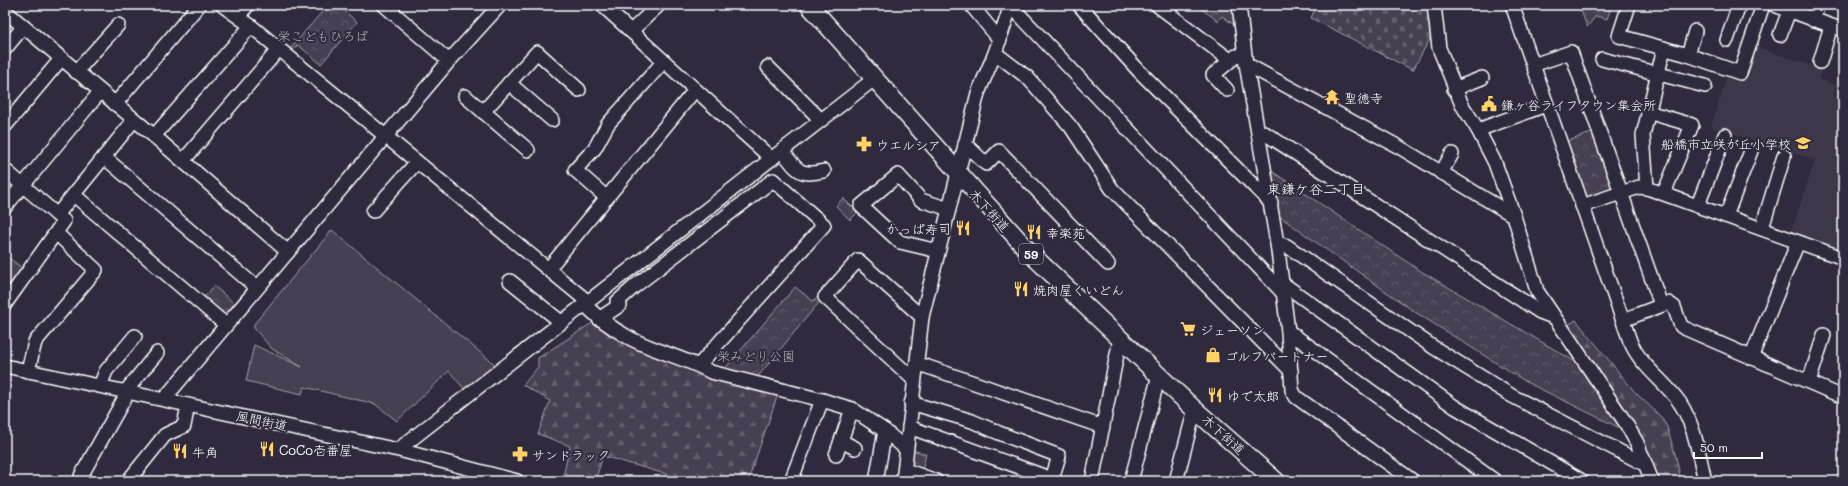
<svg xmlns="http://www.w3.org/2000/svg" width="1848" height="486" font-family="Mali,'Klee One',sans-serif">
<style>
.built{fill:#3c3749}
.grass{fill:#464152;stroke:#a2a0a8}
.forest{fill:url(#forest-firs);stroke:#a2a0a8}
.cemetery{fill:url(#cemetery-stones);stroke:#a2a0a8}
.park{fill:url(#park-crowns);stroke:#a2a0a8}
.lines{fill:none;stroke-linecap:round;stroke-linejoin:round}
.minor-casing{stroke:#fff;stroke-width:16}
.major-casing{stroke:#fff;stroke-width:20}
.minor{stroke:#2f2a3d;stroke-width:13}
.major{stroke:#2f2a3d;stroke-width:17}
.labels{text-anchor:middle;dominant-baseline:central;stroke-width:4;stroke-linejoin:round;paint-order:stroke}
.shield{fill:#2f2a3d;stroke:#c1bfc5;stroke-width:1}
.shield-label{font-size:12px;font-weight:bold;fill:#fff}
.park-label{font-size:13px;fill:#b5b3ba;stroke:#2f2a3d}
.poi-label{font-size:13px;fill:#fff;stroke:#2f2a3d;text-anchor:start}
.street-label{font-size:13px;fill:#fff;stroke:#2f2a3d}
.neighbourhood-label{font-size:14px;fill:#fff;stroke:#2f2a3d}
</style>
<defs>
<pattern id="forest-firs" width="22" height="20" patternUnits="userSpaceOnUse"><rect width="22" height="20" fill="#464152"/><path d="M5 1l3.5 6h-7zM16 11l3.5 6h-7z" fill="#625e6c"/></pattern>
<pattern id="cemetery-stones" width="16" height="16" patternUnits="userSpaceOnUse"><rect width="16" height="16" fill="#464152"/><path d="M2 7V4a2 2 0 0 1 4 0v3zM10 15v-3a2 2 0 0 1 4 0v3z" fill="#625e6c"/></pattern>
<pattern id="park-crowns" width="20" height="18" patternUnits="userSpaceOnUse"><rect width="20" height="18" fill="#464152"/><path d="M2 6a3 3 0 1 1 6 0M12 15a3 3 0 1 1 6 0" fill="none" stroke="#625e6c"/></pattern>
</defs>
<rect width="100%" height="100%" fill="#2f2a3d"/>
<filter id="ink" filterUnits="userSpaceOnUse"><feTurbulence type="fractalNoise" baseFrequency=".025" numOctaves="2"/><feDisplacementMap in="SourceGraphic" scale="8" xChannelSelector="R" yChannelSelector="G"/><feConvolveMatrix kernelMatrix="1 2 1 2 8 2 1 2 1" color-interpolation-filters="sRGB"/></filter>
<g filter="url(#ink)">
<path class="built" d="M1752 46 1823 69 1819 79 1836 85 1833 97 1843 101V251L1791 232 1815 160 1711 127 1728 72 1742 75Z"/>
<path class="grass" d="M332 230 498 367 467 392 449 371 397 421 375 404 304 387 302 394 246 381 254 345 302 367 272 349 254 328V324Z"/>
<g class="forest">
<path d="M1576 320 1634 391 1661 417 1667 427 1676 457 1681 481H1655L1564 327Z"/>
<path d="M595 321 779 391 748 481H690L603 456 595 481H562L570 446 538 434 550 401 523 385 538 367V358Z"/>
</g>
<path class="cemetery" d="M1317 5H1431L1433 33 1413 70 1311 18Z"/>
<g class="park">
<path d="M328 5H338L357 22 321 64 298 45 290 53 288 51Z"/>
<path d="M1196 5H1234L1238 28 1222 16 1218 21Z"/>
<path d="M1579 5H1612L1607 19 1596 16 1587 27Z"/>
<path d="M1597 131 1617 188 1584 199 1565 142Z"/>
<path d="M1270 170 1419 270 1586 368 1628 432 1528 383 1415 312 1276 214Z"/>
<path d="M843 198 852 207 854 205 860 210 850 220 836 206Z"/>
<path d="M5 255 25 270 5 296Z"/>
<path d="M214 286 235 304 228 313 220 314 203 299Z"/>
<path d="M795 287 813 301 817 297 821 300 755 380 722 372Z"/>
<path d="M912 450 926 454 922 471 910 468Z"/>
</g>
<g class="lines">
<defs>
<g id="minor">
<path d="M222 5 251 26 587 301"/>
<path d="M384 5 449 61"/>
<path d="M602 5 772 159"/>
<path d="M971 5 1000 40"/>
<path d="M1079 5 1139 71 1271 203"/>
<path d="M1157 5 1230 60"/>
<path d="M1239 5 1246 64 1277 243 1288 331 1292 390 1296 397 1413 481"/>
<path d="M1434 5 1439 48 1462 105 1478 130 1495 163 1514 216 1537 291 1625 422 1637 443 1652 481"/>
<path d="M1512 5 1630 341C1641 367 1665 381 1680 403 1695 426 1699 455 1705 481"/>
<path d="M1629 5 1619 36 1688 55 1695 31"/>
<path d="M1774 5 1843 30"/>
<path d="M1012 7 1284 294"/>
<path d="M5 11 154 136 288 252"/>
<path d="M238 16 248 5"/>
<path d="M1813 20 1818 5"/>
<path d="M631 31 659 5"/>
<path d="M1780 35 1789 11"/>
<path d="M1727 40 1739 5"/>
<path d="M5 49 23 27"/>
<path d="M995 53 1028 78 1071 127 1112 189 1291 371"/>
<path d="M1688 55 1740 73 1763 5"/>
<path d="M1602 59 1705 86"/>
<path d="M1820 62 1831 26"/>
<path d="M1246 64 1399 147 1514 216"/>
<path d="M1533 65 1571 52 1661 305"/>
<path d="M768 67 821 120"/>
<path d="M76 72 118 25"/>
<path d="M509 83 552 120"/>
<path d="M1454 89 1482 78"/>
<path d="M1227 90 1213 75 1236 56"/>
<path d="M465 96 528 150"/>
<path d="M115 104 199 5"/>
<path d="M483 112 537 52 579 90"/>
<path d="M1648 112 1692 125 1664 193"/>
<path d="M5 126 61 59"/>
<path d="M1478 130 1546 105"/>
<path d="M1259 131 1266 134 1540 312 1553 317"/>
<path d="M154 136 251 26"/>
<path d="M965 144 986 164 999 151 1108 264"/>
<path d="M782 151C798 170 798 177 824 171"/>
<path d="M104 157 257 288"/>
<path d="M183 161 279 49"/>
<path d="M5 170 64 221 5 304"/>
<path d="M1441 173 1452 154"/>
<path d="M1647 188 1643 135 1664 48"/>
<path d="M74 195 226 325"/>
<path d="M607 198 575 170 595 148 608 124 664 61"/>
<path d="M1698 205 1725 135"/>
<path d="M1582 206 1639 187 1647 188 1843 258"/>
<path d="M5 207 100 92"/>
<path d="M373 211 417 162"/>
<path d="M57 215 134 120"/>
<path d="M1726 216 1751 151"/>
<path d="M1762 228 1784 156"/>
<path d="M1277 243 1287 246 1433 347 1512 396 1646 465"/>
<path d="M938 251 900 242 861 206 898 175 921 200 949 209"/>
<path d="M549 268 695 90"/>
<path d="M510 281 561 322"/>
<path d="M1282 283 1455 407 1582 481"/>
<path d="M584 304C597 317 610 327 626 336 652 351 684 357 711 372L822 400 852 409 885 431 906 449"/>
<path d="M599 319 620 305 617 302 635 286 773 180 824 225 699 365"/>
<path d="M1623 320 1668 303 1674 307 1681 326 1684 328 1843 397"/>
<path d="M1288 331 1495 481"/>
<path d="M1751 358 1798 242"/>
<path d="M916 365 925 366 1103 427"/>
<path d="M5 366 403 451 517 481"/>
<path d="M28 371 35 342 96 270 56 233"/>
<path d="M914 380 825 297 858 260 922 317"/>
<path d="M1809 382 1824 335"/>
<path d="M100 386 106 371 135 336"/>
<path d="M125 392 157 353"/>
<path d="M164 399 449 61 500 5"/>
<path d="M909 427 1052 479 1059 456 999 433 972 421 911 403"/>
<path d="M841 441 855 448"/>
<path d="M403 451 404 445 874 79"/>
<path d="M836 455 852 409"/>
<path d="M905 470 936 481"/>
<path d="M81 476 128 392"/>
<path d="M128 481 165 435 184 426 188 405"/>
<path d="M791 481 822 400"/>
<path d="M876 481 885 431"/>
<path d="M903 481 922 317 978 93 995 53 1011 5"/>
<path d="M1092 481 1120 339"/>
<path d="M1131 481 1159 375"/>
<path d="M1176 481 1193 416 1198 411"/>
</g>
<path id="major" d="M809 5 1031 254 1194 409 1276 481"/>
</defs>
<use href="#minor" class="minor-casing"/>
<use href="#major" class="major-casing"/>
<use href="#minor" class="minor"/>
<use href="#major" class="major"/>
</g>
</g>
<defs>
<symbol id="temple-bare" viewBox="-9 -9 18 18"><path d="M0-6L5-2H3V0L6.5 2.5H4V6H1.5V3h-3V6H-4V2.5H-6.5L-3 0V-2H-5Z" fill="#ffd166" stroke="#2f2a3d" stroke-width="2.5" paint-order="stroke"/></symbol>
<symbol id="civic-bare" viewBox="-9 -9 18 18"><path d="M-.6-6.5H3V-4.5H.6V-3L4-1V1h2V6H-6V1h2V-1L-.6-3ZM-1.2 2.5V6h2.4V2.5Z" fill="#ffd166" stroke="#2f2a3d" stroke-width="2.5" paint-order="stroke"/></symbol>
<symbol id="school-bare" viewBox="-9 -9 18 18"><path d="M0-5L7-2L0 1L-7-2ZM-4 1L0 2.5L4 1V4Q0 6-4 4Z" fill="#ffd166" stroke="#2f2a3d" stroke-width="2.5" paint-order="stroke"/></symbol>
<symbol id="pharmacy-bare" viewBox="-9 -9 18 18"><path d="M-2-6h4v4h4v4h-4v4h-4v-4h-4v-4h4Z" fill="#ffd166" stroke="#2f2a3d" stroke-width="2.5" paint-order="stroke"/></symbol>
<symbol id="restaurant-bare" viewBox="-9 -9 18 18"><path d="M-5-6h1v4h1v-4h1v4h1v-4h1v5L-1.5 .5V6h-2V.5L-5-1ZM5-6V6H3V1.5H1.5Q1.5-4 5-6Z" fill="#ffd166" stroke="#2f2a3d" stroke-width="2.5" paint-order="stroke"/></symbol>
<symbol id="supermarket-bare" viewBox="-9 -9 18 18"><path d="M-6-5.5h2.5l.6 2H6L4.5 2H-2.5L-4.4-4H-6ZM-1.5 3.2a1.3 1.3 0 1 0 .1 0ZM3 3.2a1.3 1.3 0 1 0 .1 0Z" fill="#ffd166" stroke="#2f2a3d" stroke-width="2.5" paint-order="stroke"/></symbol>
<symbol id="shop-bare" viewBox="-9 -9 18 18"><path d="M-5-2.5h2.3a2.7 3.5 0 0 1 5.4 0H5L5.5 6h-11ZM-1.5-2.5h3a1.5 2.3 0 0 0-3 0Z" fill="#ffd166" stroke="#2f2a3d" stroke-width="2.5" paint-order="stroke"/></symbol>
</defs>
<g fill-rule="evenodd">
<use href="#temple-bare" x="1321" y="86" width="22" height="22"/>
<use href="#civic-bare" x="1478" y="93" width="22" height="22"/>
<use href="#school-bare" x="1792" y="132" width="22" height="22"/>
<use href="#pharmacy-bare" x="853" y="133" width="22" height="22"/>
<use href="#restaurant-bare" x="952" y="217" width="22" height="22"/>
<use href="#restaurant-bare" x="1023" y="221" width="22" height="22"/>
<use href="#restaurant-bare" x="1010" y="278" width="22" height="22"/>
<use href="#supermarket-bare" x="1177" y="318" width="22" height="22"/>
<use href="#shop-bare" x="1202" y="344" width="22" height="22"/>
<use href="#restaurant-bare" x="1204" y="384" width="22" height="22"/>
<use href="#restaurant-bare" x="256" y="438" width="22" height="22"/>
<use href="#restaurant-bare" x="169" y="440" width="22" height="22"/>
<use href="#pharmacy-bare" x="509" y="443" width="22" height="22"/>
</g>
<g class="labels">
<rect class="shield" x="1019" y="244" width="24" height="20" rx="3"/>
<g class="shield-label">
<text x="1031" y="254">59</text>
</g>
<g class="park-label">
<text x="323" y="35">栄こどもひろば</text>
<text x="756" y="355">栄みどり公園</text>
</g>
<g class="poi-label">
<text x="1344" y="97">聖徳寺</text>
<text x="1501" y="104">鎌ヶ谷ライフタウン集会所</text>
<text x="1791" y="143" text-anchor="end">船橋市立咲が丘小学校</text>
<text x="876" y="144">ウエルシア</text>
<text x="951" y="228" text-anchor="end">かっぱ寿司</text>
<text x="1046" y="232">幸楽苑</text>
<text x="1033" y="289">焼肉屋くいどん</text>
<text x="1200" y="329">ジェーソン</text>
<text x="1225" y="355">ゴルフパートナー</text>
<text x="1227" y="395">ゆで太郎</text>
<text x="279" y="449">CoCo壱番屋</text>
<text x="192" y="451">牛角</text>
<text x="532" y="454">サンドラック</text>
</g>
<g class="street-label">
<text transform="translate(990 210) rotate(48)">木下街道</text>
<text transform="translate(262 420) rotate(12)">風間街道</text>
<text transform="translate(1224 434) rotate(42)">木下街道</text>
</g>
<g class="neighbourhood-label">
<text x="1316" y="188">東鎌ケ谷二丁目</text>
</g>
</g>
<rect width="1848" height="486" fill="none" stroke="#2f2a3d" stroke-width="20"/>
<rect x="10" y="10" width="1828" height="466" fill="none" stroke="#fff" stroke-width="1.5" filter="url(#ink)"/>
<path d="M1694 452v6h68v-6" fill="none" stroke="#ffffff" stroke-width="2"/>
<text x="1700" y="452" font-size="12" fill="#ffffff" stroke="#2f2a3d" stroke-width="3" paint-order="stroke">50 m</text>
</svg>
